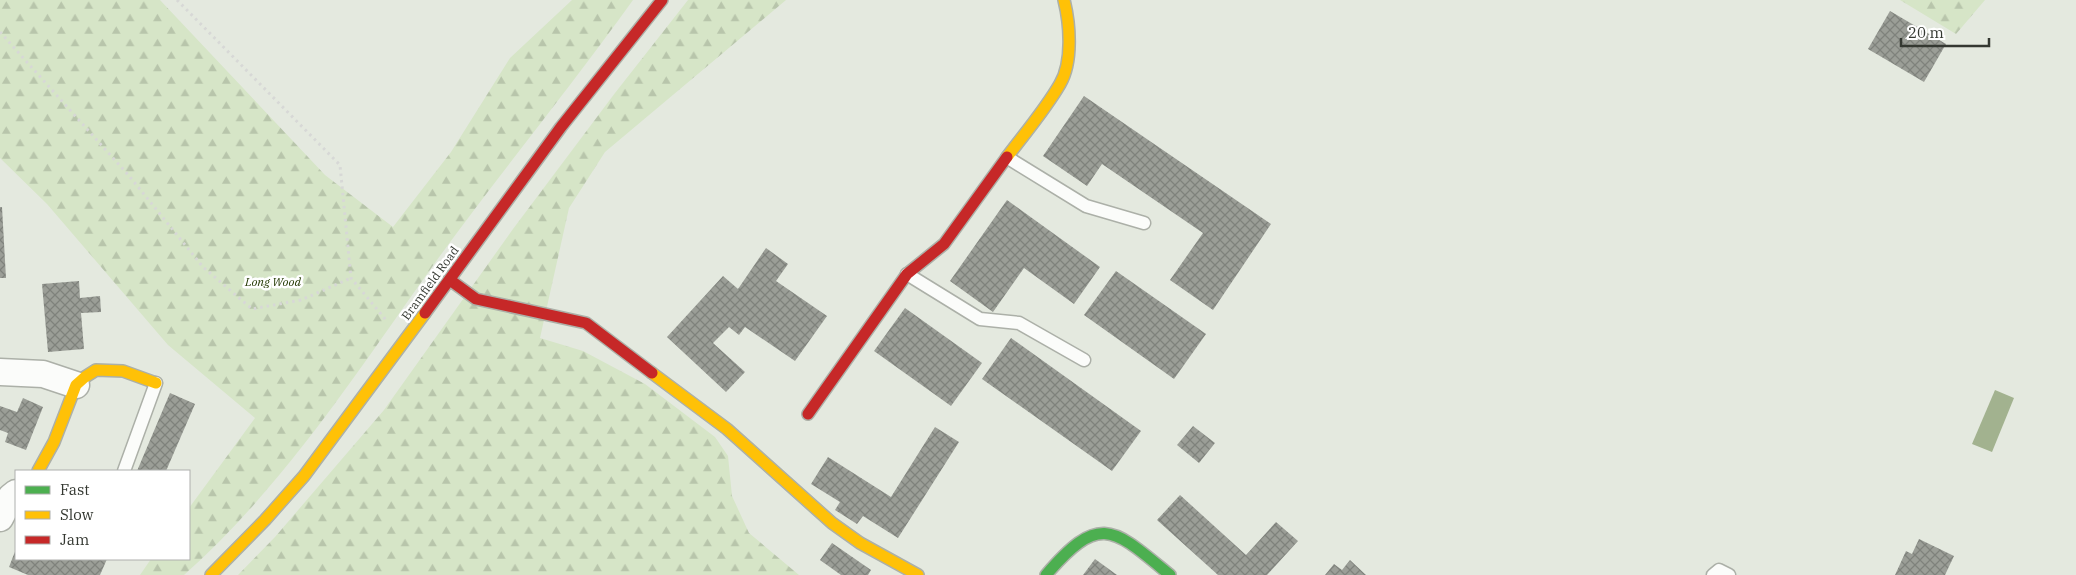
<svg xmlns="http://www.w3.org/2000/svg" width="2076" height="575" font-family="'IBM Plex Serif',serif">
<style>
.forest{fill:url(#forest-firs)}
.water{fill:#a2b28f}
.building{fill:url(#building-cross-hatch)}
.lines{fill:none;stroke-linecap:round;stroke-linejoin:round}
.lane-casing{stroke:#acb0a8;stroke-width:15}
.street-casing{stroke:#acb0a8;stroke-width:29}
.fast-casing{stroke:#acb0a8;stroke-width:14}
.slow-casing{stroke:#acb0a8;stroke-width:14}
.jam-casing{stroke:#acb0a8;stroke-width:14}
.path{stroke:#d7d8d6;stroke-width:3;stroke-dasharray:2.5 4;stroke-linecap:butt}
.lane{stroke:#fbfcfa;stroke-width:12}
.street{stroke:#fbfcfa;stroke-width:26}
.fast{stroke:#4caf50;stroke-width:11}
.slow{stroke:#ffc107;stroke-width:11}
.jam{stroke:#c62828;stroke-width:11}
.labels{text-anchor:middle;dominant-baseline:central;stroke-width:5;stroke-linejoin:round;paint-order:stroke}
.park-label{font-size:12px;font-style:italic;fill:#253a04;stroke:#fff}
.street-label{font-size:12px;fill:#343831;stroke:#fff}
</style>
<defs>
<pattern id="forest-firs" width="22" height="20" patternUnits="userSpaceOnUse" patternTransform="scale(1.25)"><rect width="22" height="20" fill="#d6e5c7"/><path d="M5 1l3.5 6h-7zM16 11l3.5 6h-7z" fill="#b8c5ab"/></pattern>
<pattern id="building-cross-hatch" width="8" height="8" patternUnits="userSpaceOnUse" patternTransform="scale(1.25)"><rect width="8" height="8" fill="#9b9e97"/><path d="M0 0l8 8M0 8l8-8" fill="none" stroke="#7f827c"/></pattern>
</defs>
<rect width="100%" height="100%" fill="#e4e9df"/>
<g class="forest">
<path d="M0 0H160L325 175 393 227 451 152 510 58 572 0H633C570 88 501 172 437 260 359 369 285 485 184 575H140L151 559H189V508L255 418 168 345 47 204 0 158Z"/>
<path d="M688 0H786L605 152 569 208 540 338 583 351 645 384 715 437 728 456 732 496 749 533 799 575H238L275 537 384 410 513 229 615 93Z"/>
<path d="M1900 0H1985L1956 34Z"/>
</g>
<path class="water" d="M1995 390 2014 398 1992 452 1972 444Z"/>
<g class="building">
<path d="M1890 11 1946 44 1924 82 1868 49Z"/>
<path d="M1084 96 1271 224 1213 310 1170 280 1203 233 1102 164 1087 186 1043 156Z"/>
<path d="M1007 200 1100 267 1074 304 1024 268 993 312 950 281Z"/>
<path d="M0 207H2L6 278H0Z"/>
<path d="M766 248 788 264 776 281 827 316 795 361 745 327 739 335 729 327 713 343 745 372 726 392 667 337 723 276 738 289Z"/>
<path d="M1116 271 1206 334 1174 379 1084 315Z"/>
<path d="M79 281 80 298 100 296 101 312 81 313 84 349 48 352 42 284Z"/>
<path d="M905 308 982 363 951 406 874 351Z"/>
<path d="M1011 338 1141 431 1112 471 982 379Z"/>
<path d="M170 393 195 404 166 471H137Z"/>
<path d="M23 398 43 407 26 450 5 442 8 433 0 430V406L17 412Z"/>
<path d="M1193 426 1215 443 1199 463 1177 445Z"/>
<path d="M935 427 959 442 898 538 863 516 857 524 835 510 840 502 811 484 828 457 891 497Z"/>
<path d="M1180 495 1246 555 1276 522 1298 541 1267 575H1218L1157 520Z"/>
<path d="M1919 539 1954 556 1945 575H1895L1906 551 1912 554Z"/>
<path d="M832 543 871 570 868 575H841L820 560Z"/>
<path d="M16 549V559H107L100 575H28L9 567Z"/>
<path d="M1095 559 1117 575H1083Z"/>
<path d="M1350 560 1366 575H1325L1334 564 1342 570Z"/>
</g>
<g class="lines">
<defs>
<g id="lane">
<path d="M1008 158 1086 206 1144 223"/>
<path d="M907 274 980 319 1019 323 1084 360"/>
<path d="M124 471 156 383"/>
<path d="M1713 575 1719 570 1729 575"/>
</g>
<g id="street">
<path d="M0 372 43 374 76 385"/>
<path d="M0 518 11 497 16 493"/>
</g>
<path id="fast" d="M1046 575C1100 512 1113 528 1170 575"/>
<g id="slow">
<path d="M1007 157C1025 133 1045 110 1060 84 1073 62 1070 24 1064 0"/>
<path d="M652 373 727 429 832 523 860 543 918 575"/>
<path d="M38 471 54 442 76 385 85 377 96 370 123 371 156 383"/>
<path d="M211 575 265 520 304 476 425 313"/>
</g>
<g id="jam">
<path d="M450 280 476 299 586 323 652 373"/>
<path d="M425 313 561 127 662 0"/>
<path d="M808 414 907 274 944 244 1007 157"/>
</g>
</defs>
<use href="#lane" class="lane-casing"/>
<use href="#street" class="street-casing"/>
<use href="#fast" class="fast-casing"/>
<use href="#slow" class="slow-casing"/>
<use href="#jam" class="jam-casing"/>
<g class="path">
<path d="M177 0 340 165 351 278 386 320"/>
<path d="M0 32 130 177 203 267 252 309 301 300 351 278"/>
</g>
<use href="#lane" class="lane"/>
<use href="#street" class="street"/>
<use href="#fast" class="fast"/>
<use href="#slow" class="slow"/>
<use href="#jam" class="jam"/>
</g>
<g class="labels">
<g class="park-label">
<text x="273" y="281">Long Wood</text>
</g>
<g class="street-label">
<text transform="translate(430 283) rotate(-54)">Bramfield Road</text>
</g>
</g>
<rect x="15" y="470" width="175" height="90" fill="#ffffff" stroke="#aeafad"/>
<rect x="25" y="486" width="25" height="8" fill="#4caf50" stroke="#aeafad"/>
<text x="60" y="495" font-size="15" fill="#343831">Fast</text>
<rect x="25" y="511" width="25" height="8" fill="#ffc107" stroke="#aeafad"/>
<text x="60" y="520" font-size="15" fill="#343831">Slow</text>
<rect x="25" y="536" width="25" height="8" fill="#c62828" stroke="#aeafad"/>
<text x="60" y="545" font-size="15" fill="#343831">Jam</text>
<path d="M1901 38v8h88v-8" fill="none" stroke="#343831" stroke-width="2.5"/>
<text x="1908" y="38" font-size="15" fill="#343831" stroke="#ffffff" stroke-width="4" paint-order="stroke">20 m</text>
</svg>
